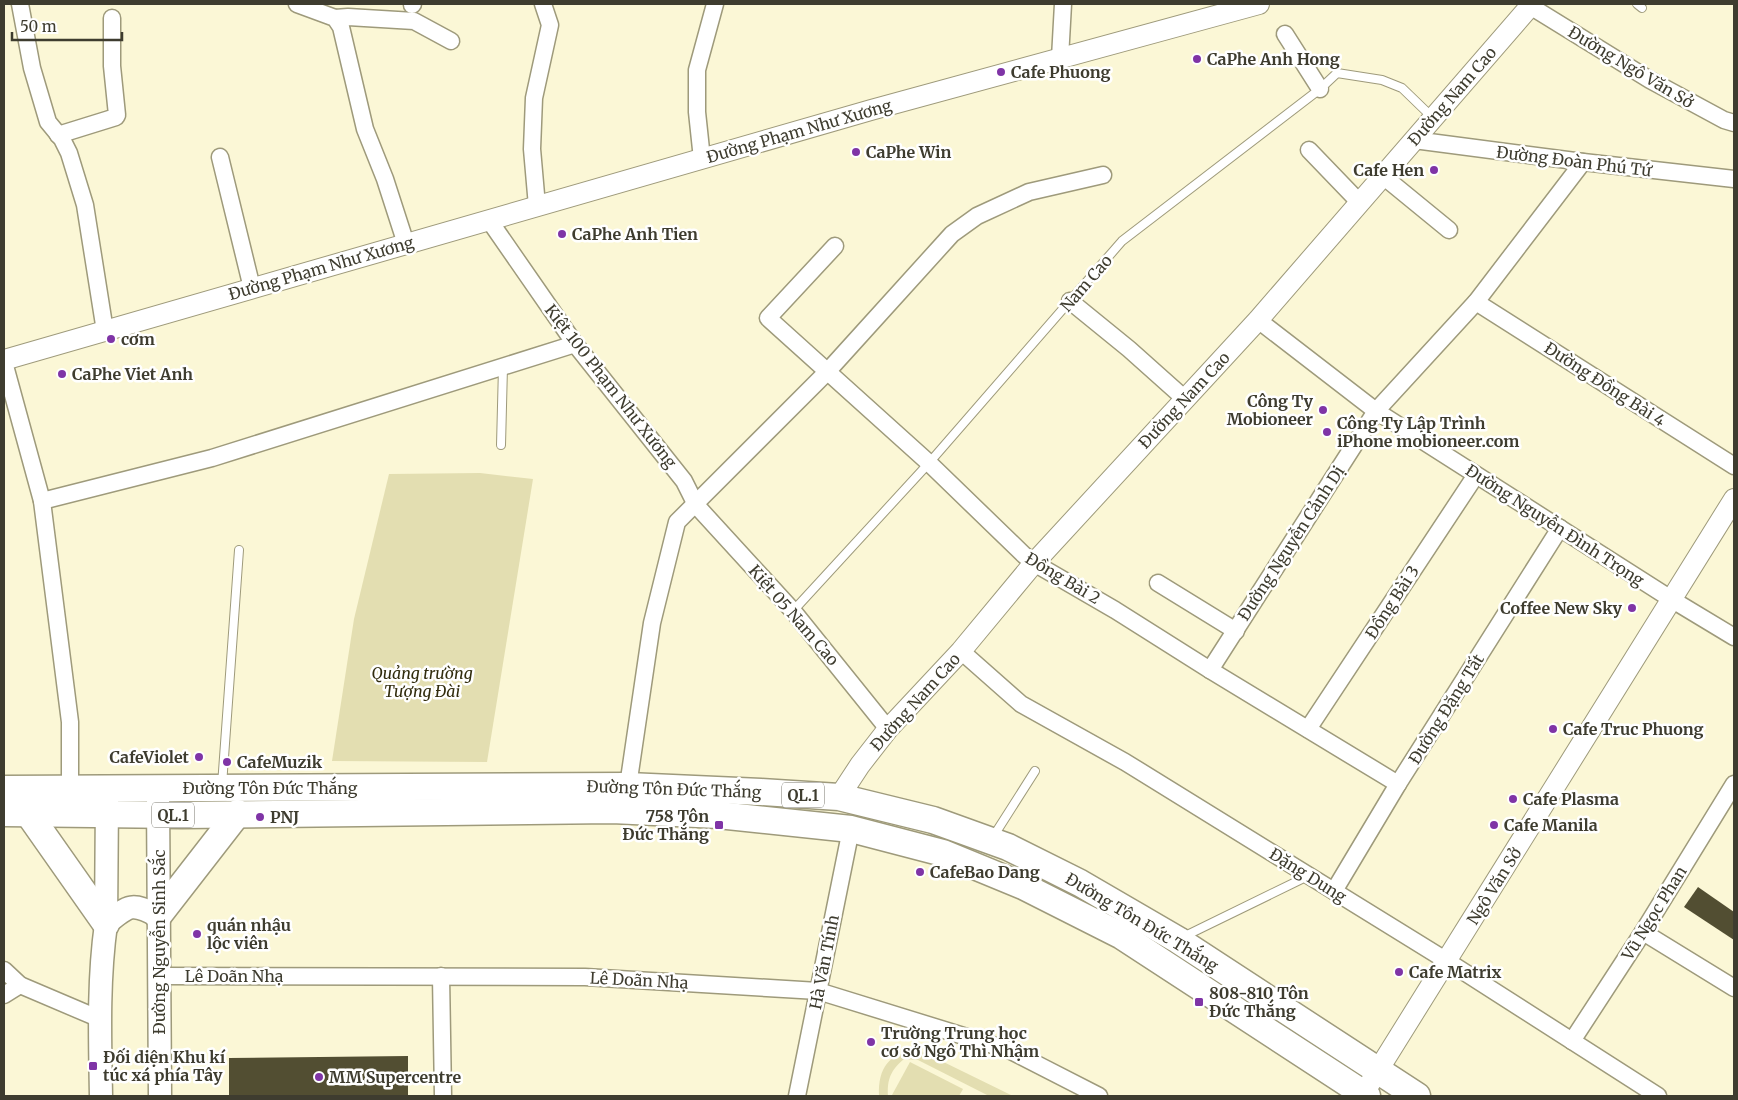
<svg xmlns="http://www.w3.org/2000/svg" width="1738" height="1100" font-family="Merriweather,serif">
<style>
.green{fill:#e3deb1}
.building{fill:#524e32}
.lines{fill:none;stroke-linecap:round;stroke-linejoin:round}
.service-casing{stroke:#9e9a7b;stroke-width:10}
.minor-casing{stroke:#9e9a7b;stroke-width:19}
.tertiary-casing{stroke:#9e9a7b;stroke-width:22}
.secondary-casing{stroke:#9e9a7b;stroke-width:25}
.trunk-casing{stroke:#9e9a7b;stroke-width:29}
.service{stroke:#fff;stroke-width:8}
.minor{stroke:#fff;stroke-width:16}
.tertiary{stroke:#fff;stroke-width:20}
.secondary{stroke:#fff;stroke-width:22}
.trunk{stroke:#fff;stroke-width:26}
.poi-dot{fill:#7f34a6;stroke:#fff;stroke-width:2}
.labels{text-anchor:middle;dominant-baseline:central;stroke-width:5;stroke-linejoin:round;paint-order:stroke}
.shield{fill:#fff;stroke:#78766d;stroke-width:1}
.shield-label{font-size:15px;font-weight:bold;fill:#3e3c2f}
.poi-label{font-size:16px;font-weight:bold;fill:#3e3c2f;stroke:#fff;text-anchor:start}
.street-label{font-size:16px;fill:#3e3c2f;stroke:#fff}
.park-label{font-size:16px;font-style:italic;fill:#312c0d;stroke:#fff}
</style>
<rect width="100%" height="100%" fill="#fbf7d6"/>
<g class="green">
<path d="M480 473 533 479 487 762 332 761 354 619 389 474Z"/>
<path d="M917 1049 1013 1096H989L918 1060 904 1059C891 1070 887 1079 888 1096H879C878 1067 889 1054 917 1049Z"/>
<path d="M910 1062 963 1089 959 1096 892 1095Z"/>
</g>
<g class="building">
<path d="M1698 887 1734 912V940L1684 907Z"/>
<path d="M408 1056V1096H229V1058Z"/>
</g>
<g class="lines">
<defs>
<g id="service">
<path d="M1637 4 1642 8"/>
<path d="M501 445 503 367"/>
<path d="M793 611 929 463 1122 241 1320 89 1337 73 1382 80 1402 88 1432 117"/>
<path d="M222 785 239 550"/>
<path d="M993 837 1035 771"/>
<path d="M1183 937 1308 876"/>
</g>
<g id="minor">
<path d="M20 4 32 68 48 122 62 139 69 153 85 205 105 331"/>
<path d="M297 4 335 18 341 27 365 129 385 179 406 244"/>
<path d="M412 5 413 4"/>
<path d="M1530 6 1650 80 1724 120 1734 123"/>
<path d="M335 18 348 17 414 21 451 41"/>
<path d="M1285 34 1320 89"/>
<path d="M1060 58 1063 4"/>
<path d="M58 135 116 117 117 115 112 66V18"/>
<path d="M1414 140 1583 162 1734 179"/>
<path d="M1309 150 1360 203"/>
<path d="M220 157 252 288"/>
<path d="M702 159 697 112V70L715 4"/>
<path d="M1383 176 1449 230"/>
<path d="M537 206 532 149 534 98 550 25 543 4"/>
<path d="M489 220 575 344 684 481 696 505 793 611 888 729"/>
<path d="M835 246 768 318 929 463 1024 555 1034 563 1115 610 1210 670 1398 784"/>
<path d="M1070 301 1129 349 1185 399"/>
<path d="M1476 302 1734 466"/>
<path d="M1258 320 1376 411 1671 599 1734 637"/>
<path d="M4 362 42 501 70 722V788"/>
<path d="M42 501 212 458 575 344"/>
<path d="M1158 583 1236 631"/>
<path d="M961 651 1021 704 1125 762 1447 961 1658 1096"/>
<path d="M1210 670 1376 411 1476 302 1583 162"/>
<path d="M1308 729 1476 475"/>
<path d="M628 786 652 623 677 522 827 372 952 234 977 216 1029 192 1103 175"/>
<path d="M1334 891 1398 784 1560 528"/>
<path d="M1643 932 1734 988"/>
<path d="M4 970 20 985 100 1019"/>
<path d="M159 976 585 977 818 991 1009 1050 1099 1096"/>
<path d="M441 976 443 1096"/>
<path d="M4 995 20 985"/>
<path d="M1572 1041 1643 932 1734 784"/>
<path d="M797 1096 851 829"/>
</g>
<g id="tertiary">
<path d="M4 360 871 110 1259 4"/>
<path d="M839 797 860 765 888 729 961 651 1034 563 1258 320 1532 4"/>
<path d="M1362 1096 1734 499"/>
</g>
<g id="secondary">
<path d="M158 797 160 1096"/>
<path d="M106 924C129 905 131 902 158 916"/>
<path d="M101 1096C100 1039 98 981 106 924L107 798"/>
</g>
<g id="trunk">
<path d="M4 789 628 786 761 792 839 797 933 820 1008 847 1080 883 1178 940 1417 1096"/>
<path d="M4 813 182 815 612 810 718 815 851 829 943 853 1023 886 1122 936 1367 1096"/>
<path d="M28 813 106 924"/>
<path d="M158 916 238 813"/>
</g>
</defs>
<use href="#service" class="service-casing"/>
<use href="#minor" class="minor-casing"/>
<use href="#tertiary" class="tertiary-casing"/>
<use href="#secondary" class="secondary-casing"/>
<use href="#trunk" class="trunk-casing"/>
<use href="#service" class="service"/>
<use href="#minor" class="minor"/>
<use href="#tertiary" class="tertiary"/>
<use href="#secondary" class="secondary"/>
<use href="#trunk" class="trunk"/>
</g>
<g class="poi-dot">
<circle cx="1197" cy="59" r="5"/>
<circle cx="1001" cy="72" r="5"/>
<circle cx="856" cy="152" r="5"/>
<circle cx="1434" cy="170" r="5"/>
<circle cx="562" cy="234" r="5"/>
<circle cx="111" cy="339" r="5"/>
<circle cx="62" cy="374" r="5"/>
<circle cx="1323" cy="410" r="5"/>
<circle cx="1327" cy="432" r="5"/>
<circle cx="1632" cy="608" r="5"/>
<circle cx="1553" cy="729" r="5"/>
<circle cx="199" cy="757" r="5"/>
<circle cx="227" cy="762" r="5"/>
<circle cx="1513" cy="799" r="5"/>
<circle cx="260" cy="817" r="5"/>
<rect x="714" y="820" width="10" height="10" rx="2.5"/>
<circle cx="1494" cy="825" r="5"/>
<circle cx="920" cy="872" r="5"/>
<circle cx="197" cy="934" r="5"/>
<circle cx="1399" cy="972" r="5"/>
<rect x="1194" y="997" width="10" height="10" rx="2.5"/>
<circle cx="871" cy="1042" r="5"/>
<rect x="88" y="1061" width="10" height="10" rx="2.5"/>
<circle cx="319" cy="1077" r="5"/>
</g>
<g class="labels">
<g class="shield">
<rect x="782" y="782.5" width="42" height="25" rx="4"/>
<rect x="152" y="802.5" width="42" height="25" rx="4"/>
</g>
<g class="shield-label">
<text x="803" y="795">QL.1</text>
<text x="173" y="815">QL.1</text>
</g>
<g class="poi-label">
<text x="1207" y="59">CaPhe Anh Hong</text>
<text x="1011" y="72">Cafe Phuong</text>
<text x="866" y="152">CaPhe Win</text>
<text x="1424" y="170" text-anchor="end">Cafe Hen</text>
<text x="572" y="234">CaPhe Anh Tien</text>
<text x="121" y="339">cơm</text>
<text x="72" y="374">CaPhe Viet Anh</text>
<text x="1313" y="401" text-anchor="end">Công Ty<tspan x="1313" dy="18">Mobioneer</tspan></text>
<text x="1337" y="423">Công Ty Lập Trình<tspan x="1337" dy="18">iPhone mobioneer.com</tspan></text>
<text x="1622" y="608" text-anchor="end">Coffee New Sky</text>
<text x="1563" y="729">Cafe Truc Phuong</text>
<text x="189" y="757" text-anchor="end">CafeViolet</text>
<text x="237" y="762">CafeMuzik</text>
<text x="1523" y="799">Cafe Plasma</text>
<text x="709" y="816" text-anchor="end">758 Tôn<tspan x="709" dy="18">Đức Thắng</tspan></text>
<text x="270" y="817">PNJ</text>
<text x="1504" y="825">Cafe Manila</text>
<text x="930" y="872">CafeBao Dang</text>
<text x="207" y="925">quán nhậu<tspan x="207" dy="18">lộc viên</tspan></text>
<text x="1409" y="972">Cafe Matrix</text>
<text x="1209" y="993">808-810 Tôn<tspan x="1209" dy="18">Đức Thắng</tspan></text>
<text x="881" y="1033">Trường Trung học<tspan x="881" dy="18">cơ sở Ngô Thì Nhậm</tspan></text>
<text x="103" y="1057">Đối diện Khu kí<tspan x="103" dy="18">túc xá phía Tây</tspan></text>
<text x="329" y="1077">MM Supercentre</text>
</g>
<g class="street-label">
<text transform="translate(1631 67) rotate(31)">Đường Ngô Văn Sở</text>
<text transform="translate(1452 96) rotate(-49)">Đường Nam Cao</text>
<text transform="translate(799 131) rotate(-16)">Đường Phạm Như Xương</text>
<text transform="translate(1574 161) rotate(7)">Đường Đoàn Phú Tứ</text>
<text transform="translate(321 268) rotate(-16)">Đường Phạm Như Xương</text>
<text transform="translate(1086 283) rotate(-49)">Nam Cao</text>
<text transform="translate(1605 384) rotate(33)">Đường Đồng Bài 4</text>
<text transform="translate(611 386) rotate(52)">Kiệt 100 Phạm Như Xương</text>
<text transform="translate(1184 400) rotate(-47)">Đường Nam Cao</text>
<text transform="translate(1555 525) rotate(33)">Đường Nguyễn Đình Trọng</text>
<text transform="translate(1291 543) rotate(-57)">Đường Nguyễn Cảnh Dị</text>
<text transform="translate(1063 578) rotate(31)">Đồng Bài 2</text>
<text transform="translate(1392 602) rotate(-57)">Đồng Bài 3</text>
<text transform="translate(794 615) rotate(49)">Kiệt 05 Nam Cao</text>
<text transform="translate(915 702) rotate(-48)">Đường Nam Cao</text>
<text transform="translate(1446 709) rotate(-58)">Đường Đặng Tất</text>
<text x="270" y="788">Đường Tôn Đức Thắng</text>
<text transform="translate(674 789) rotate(2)">Đường Tôn Đức Thắng</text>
<text transform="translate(1308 875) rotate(32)">Đặng Dung</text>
<text transform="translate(1494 886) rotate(-58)">Ngô Văn Sở</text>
<text transform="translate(1654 913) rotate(-58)">Vũ Ngọc Phan</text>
<text transform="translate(1142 922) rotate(31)">Đường Tôn Đức Thắng</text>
<text transform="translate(159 942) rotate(-90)">Đường Nguyễn Sinh Sắc</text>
<text transform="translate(824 962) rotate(-79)">Hà Văn Tính</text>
<text x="234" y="976">Lê Doãn Nhạ</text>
<text transform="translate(639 980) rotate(3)">Lê Doãn Nhạ</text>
</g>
<g class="park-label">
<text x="422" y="673">Quảng trường<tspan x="422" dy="18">Tượng Đài</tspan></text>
</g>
</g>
<rect width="1738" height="1100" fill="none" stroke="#3e3c2f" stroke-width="10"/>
<path d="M12 32v8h110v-8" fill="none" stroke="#3e3c2f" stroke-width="2.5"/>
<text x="20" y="32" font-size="15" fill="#3e3c2f" stroke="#ffffff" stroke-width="4" paint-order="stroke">50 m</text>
</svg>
